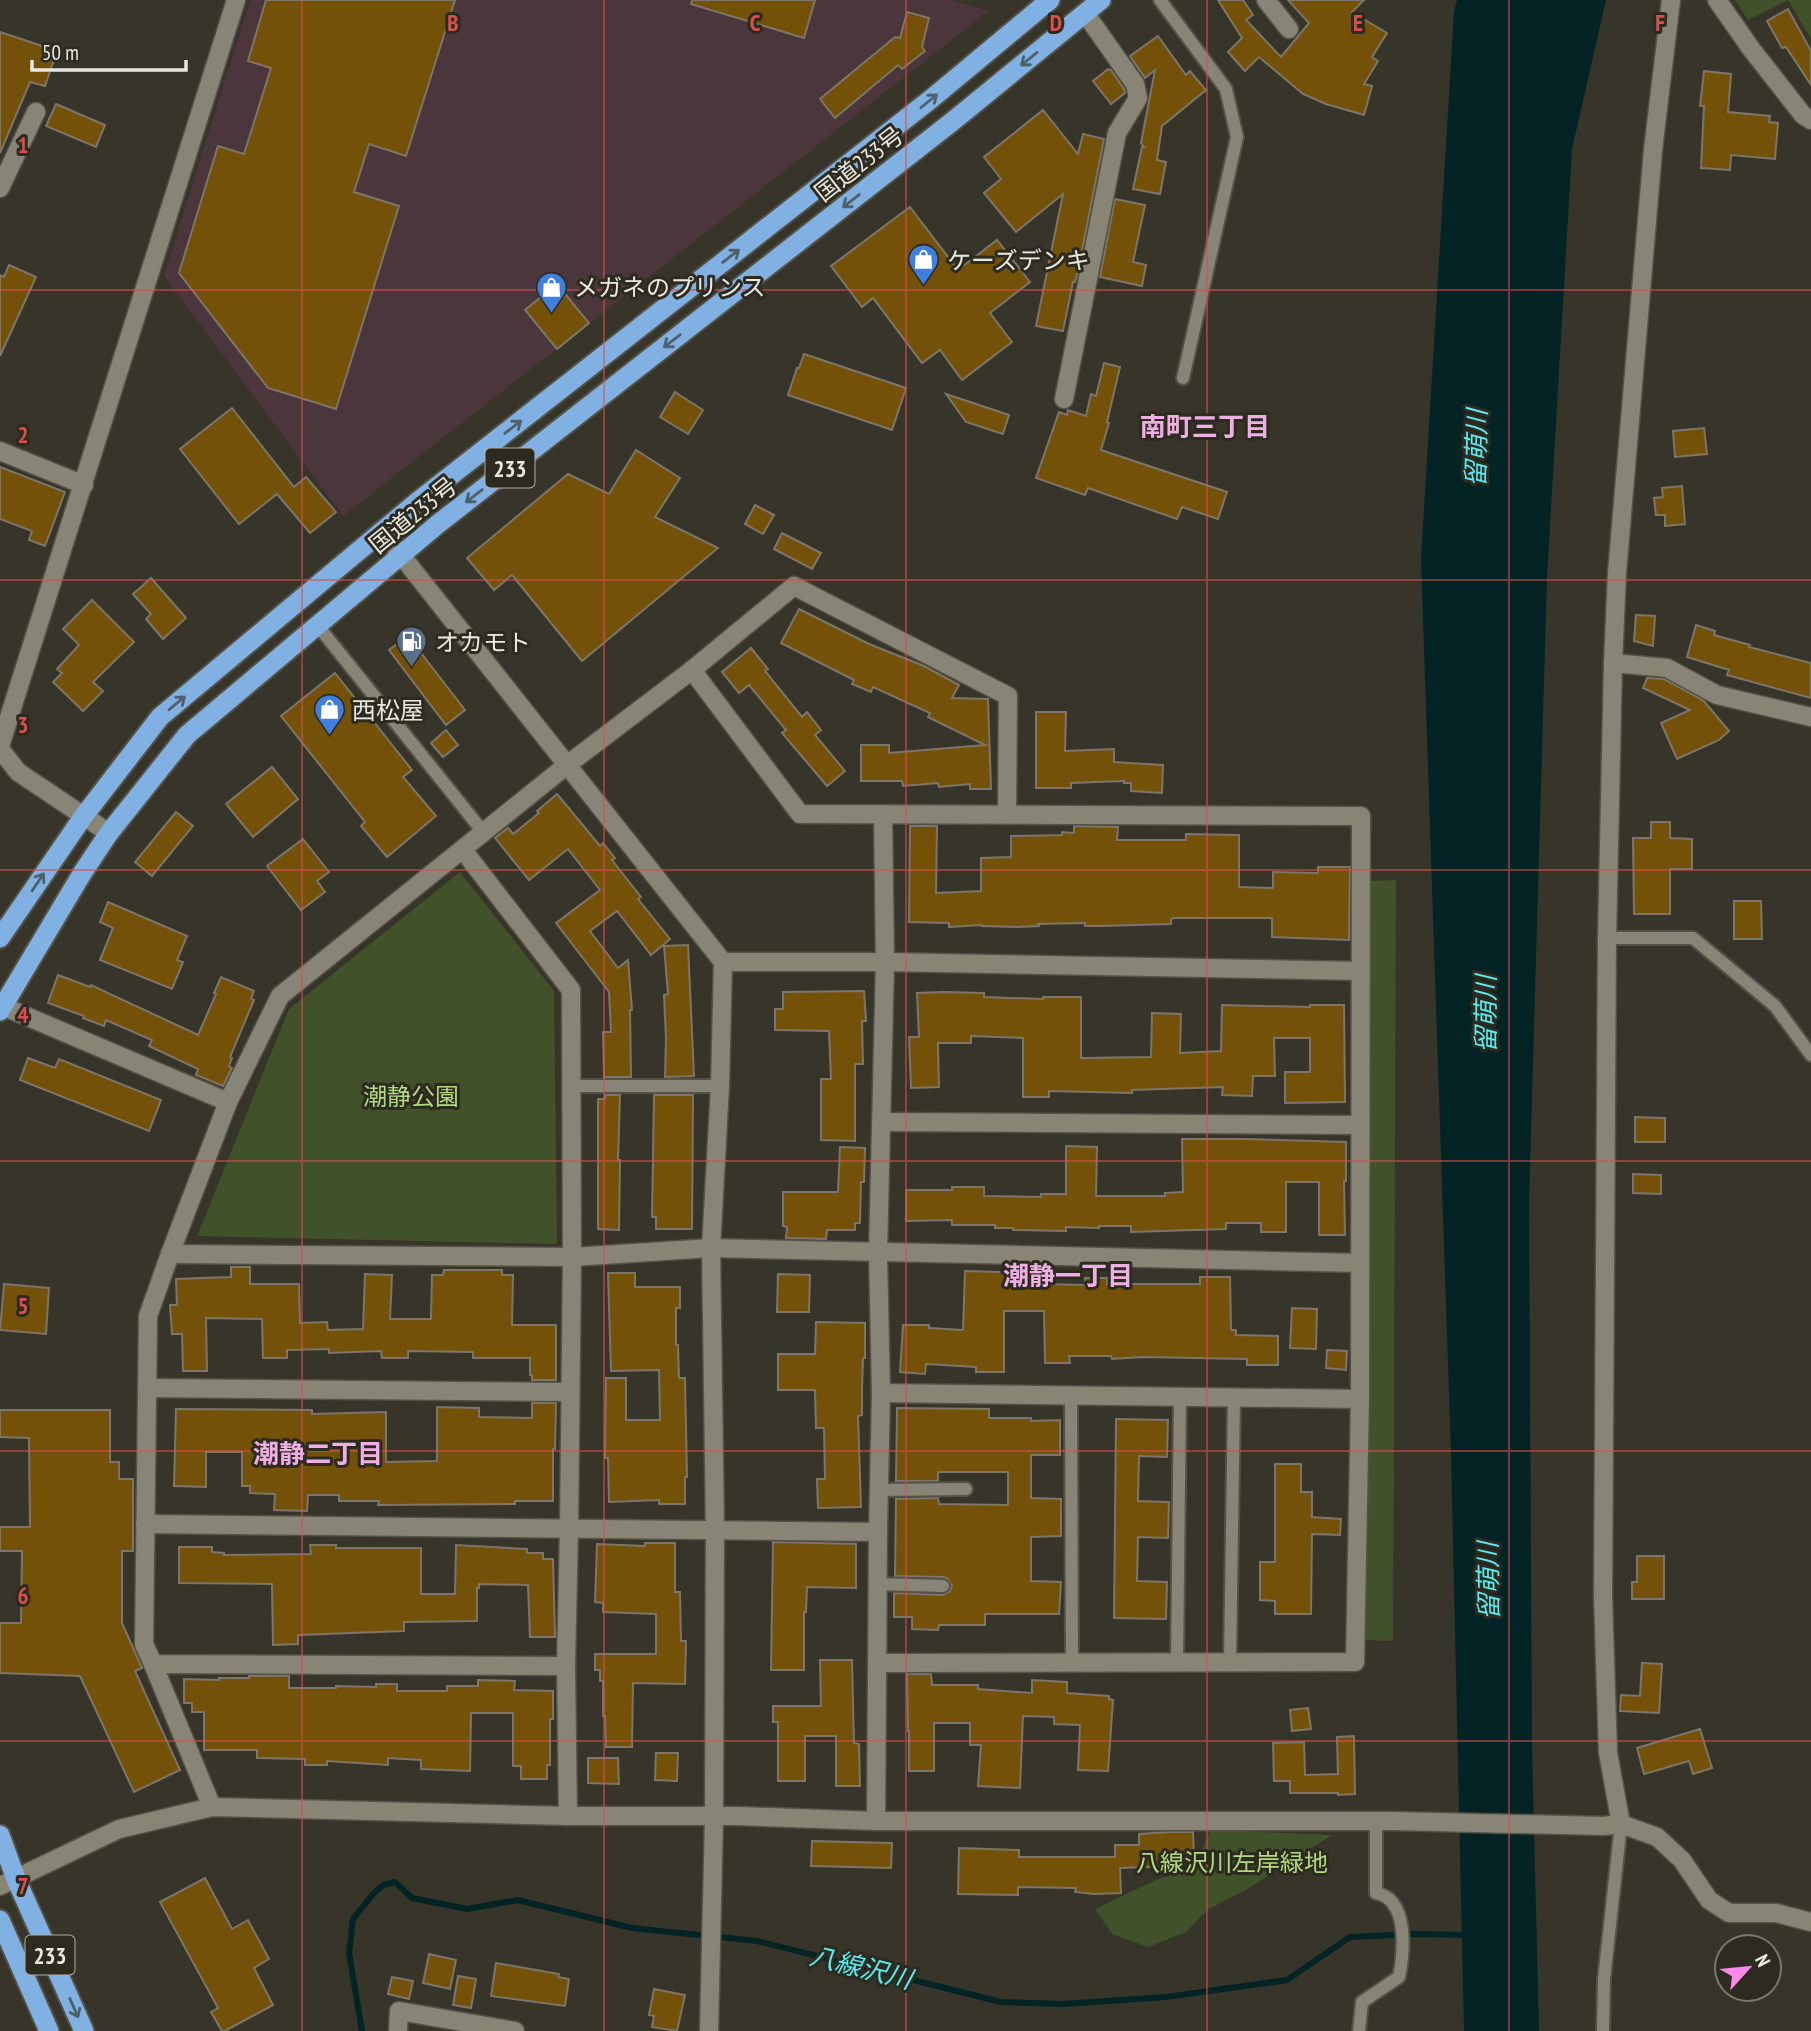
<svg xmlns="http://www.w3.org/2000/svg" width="1811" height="2031" font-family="'PT Sans Narrow','Noto Sans JP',sans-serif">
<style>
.commercial{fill:#4a363b}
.green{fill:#41522a}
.water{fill:#032325}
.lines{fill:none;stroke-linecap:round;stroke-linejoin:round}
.stream{stroke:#032325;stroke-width:6}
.building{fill:#735109;stroke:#7d7569;stroke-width:2}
.service-casing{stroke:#545247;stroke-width:16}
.minor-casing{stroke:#545247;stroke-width:21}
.trunk-casing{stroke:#545247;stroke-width:23}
.service{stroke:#888577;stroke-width:12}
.minor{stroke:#888577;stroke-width:18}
.trunk{stroke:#81b0e3;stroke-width:19}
.oneway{stroke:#4f606d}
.grid{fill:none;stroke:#da4e4d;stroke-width:2;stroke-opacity:0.55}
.labels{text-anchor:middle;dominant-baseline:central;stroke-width:6;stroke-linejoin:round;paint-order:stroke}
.shield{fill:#2d2b1f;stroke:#b1afa6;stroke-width:2}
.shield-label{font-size:23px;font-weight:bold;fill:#e9e8e0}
.street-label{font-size:24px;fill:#e9e8e0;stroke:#2d2b1f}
.poi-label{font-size:24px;fill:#e9e8e0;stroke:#2d2b1f;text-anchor:start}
.park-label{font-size:24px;fill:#b2d880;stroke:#2d2b1f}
.neighbourhood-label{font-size:26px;font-weight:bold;fill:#eeafe4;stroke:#2d2b1f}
.water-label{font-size:26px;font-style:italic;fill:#5aeaf1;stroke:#2d2b1f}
.grid-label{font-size:23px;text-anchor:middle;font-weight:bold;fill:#da4e4d;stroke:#2d2b1f;stroke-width:6;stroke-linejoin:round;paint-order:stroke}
</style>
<rect width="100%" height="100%" fill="#373529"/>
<path class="commercial" d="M250 0H950L989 11 343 516 164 276Z"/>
<g class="green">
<path d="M1735 0H1811V39L1788 0 1748 20Z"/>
<path d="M460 872 554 991 557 1244 197 1236 289 1009Z"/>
<path d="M1396 880 1393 1641 1364 1640 1369 881Z"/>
<path d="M1211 1830 1332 1835 1244 1891 1207 1910 1186 1932 1148 1947 1112 1934 1095 1909 1156 1880 1194 1868Z"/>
</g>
<path class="water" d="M1457 0H1606L1572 149 1547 577 1529 1201 1532 1749 1539 2031H1464L1451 1453 1421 559 1454 12Z"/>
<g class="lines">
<path class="stream" d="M362 2031 349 1953 353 1919 374 1893 383 1885 395 1882 412 1898 467 1909 518 1900 632 1928 757 1941 1001 2002 1063 2004 1166 1997 1287 1980 1350 1937 1413 1934 1468 1935"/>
</g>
<g class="building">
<path d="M266 0H455L406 156 369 144 354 192 399 206 336 409 268 388 179 273 218 146 244 154 271 68 248 61Z"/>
<path d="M692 0H815L804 38 691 4Z"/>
<path d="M1218 0H1243L1253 15 1246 20 1281 57 1309 23 1288 0H1364L1352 12 1387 33 1372 57 1378 61 1364 84 1372 86 1364 115 1326 104 1303 94 1259 57 1245 71 1228 52 1242 38Z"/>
<path d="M1788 9 1811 51V85L1786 47 1782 48 1767 21Z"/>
<path d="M907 12 929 18 922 47 925 51 902 69 898 65 835 118 820 99 895 37 900 38Z"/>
<path d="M0 32 57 51 45 86 30 82 0 153Z"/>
<path d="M1158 36 1186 75 1190 71 1206 90 1162 126 1157 160 1166 162 1160 194 1133 189 1142 147H1144L1141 143 1155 70 1145 78 1130 56Z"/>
<path d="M1108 69 1111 70 1124 89 1125 93 1111 104 1093 81Z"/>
<path d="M1704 71 1731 74 1728 112 1770 116 1769 122 1778 123 1775 159 1731 155 1730 170 1701 168 1704 106H1700Z"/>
<path d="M56 104 105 125 96 147 46 126Z"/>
<path d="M1043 110 1078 154 1083 134 1104 139 1078 271 1075 282H1073L1063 331 1036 326 1063 194 1016 232 984 193 1001 179 984 157Z"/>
<path d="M1115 199 1145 205 1133 262 1146 265 1142 286 1100 277Z"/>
<path d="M910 207 958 270 997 240 1030 282 990 313 1012 342 962 380 940 350 922 363 873 298 862 307 831 266Z"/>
<path d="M9 265 36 277 0 356V275L4 277Z"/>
<path d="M557 284 589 323 557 349 525 310Z"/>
<path d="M804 354 906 388 892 430 788 395 797 368H799Z"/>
<path d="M1104 363 1120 367 1107 422 1109 423 1101 450 1227 492 1218 519 1182 507 1177 519 1088 488 1085 495 1036 478 1059 412 1067 415 1068 410 1086 416 1091 394 1096 396Z"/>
<path d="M675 392 703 410 688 434 660 417Z"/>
<path d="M946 394 1009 415 1003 434 966 422Z"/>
<path d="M232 408 294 487 306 477 336 512 310 533 277 494 239 524 180 449Z"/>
<path d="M1704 428 1707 454 1675 457 1673 431Z"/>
<path d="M636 450 680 478 655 517 718 548 582 661 512 575 494 590 467 558 568 474 609 494Z"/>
<path d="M0 467 65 492 45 546 29 540 32 531 0 519Z"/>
<path d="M1682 486 1685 524 1665 526V515H1656L1654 498 1663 497 1662 488Z"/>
<path d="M755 505 774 515 763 534 745 524Z"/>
<path d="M782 533 821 553 812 569 774 549Z"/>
<path d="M151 578 186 618 163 639 146 619 151 614 133 594Z"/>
<path d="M92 600 134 642 93 682 103 691 83 711 53 682 62 673 57 669 79 645 63 629Z"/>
<path d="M799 609 869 644 924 666 959 685 952 698 988 699 991 789H970V784L939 787 938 783 903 786 902 781H861V745H889V753L985 745 928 717 930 713 873 687 871 692 852 684 854 680 781 643Z"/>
<path d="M1636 615 1655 616 1653 646 1634 641Z"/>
<path d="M1696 625 1715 631 1714 635 1750 645 1749 647 1811 663V698L1727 675 1729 670 1687 657Z"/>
<path d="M408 636 465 710 446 725 389 650Z"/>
<path d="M751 648 768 669 765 671 802 717 807 712 821 730 815 735 845 771 827 786 782 733 786 730 749 685 739 693 722 672Z"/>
<path d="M335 673 412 770 403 777 436 816 387 857 361 826 365 822 281 716Z"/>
<path d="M1647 678 1664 679 1703 700 1729 731 1719 740 1677 759 1661 723 1690 710 1643 688Z"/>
<path d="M1036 712H1066L1065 751 1114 749V762L1163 765 1162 793 1131 791V783H1124V781L1071 783V788H1036Z"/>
<path d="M446 730 458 745 443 757 431 743Z"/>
<path d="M272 767 298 799 253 837 226 804Z"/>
<path d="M557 794 600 846 603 843 615 858 612 860 641 897 638 899 670 939 651 955 617 911 590 931 618 968 628 960 632 1010H630L631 1077H604L603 1032H611L609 992 556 923 600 890 568 849 529 880 495 838 508 828 513 834 539 813 537 811Z"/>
<path d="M176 812 193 826 152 876 135 862Z"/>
<path d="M1651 822H1670V838L1692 839V869H1670V914H1634L1633 838H1651Z"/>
<path d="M910 826H937L936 893 981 891V858L1011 857V836L1062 835V832L1074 833V826L1118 827 1117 840H1186V834L1239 835V887L1273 888V872L1318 873V867H1350L1349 940 1272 937V918H1174L1171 919V924L1101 926H1085V923L1038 924 1039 926 1017 927 982 926V925L949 927V923L909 922Z"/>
<path d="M303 839 329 872 317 881 325 892 301 910 267 866Z"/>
<path d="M1734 901H1761L1762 939H1734Z"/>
<path d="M108 902 187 936 177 960 183 962 172 989 100 960 113 928 100 922Z"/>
<path d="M688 945 694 1076 665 1077 666 1038 664 995 668 994 664 946Z"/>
<path d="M58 975 90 987 91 985 198 1035 216 994 214 993 221 977 254 991 251 999 254 1000 230 1057 232 1058 229 1066 232 1068 223 1086 196 1075 198 1069 149 1046 152 1040 106 1020 104 1026 83 1018 84 1016 48 1003Z"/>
<path d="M864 991 866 1021H862L863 1064H855V1141L821 1140V1079H831L829 1031 775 1030V1009H783V992Z"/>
<path d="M944 992 984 993V997L1043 999V997H1081V1058L1151 1057 1152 1013 1181 1014 1180 1053 1221 1051 1222 1005 1310 1007V1005H1344L1345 1102 1285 1103V1072H1310V1038H1274L1275 1076H1253L1252 1096 1222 1095 1223 1087 1132 1090V1093L1049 1091V1097H1023V1038L971 1036V1043H938L939 1087 911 1088 909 1037H919L917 993Z"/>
<path d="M28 1058 55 1068 59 1059 161 1100 149 1131 20 1080Z"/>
<path d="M605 1095H620L618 1160H620L619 1230 598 1229V1099H605Z"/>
<path d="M654 1095H693L692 1229H656V1217H652Z"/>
<path d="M1635 1117 1665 1118V1142H1635Z"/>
<path d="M1182 1139H1245L1346 1142V1181H1344L1345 1235H1319V1182H1286V1232H1261V1223H1226V1229L1131 1232V1226H1099V1228L1066 1227V1231L1013 1230V1228H995V1225H952V1220L906 1221V1190H952V1187H984V1196L1041 1197V1194H1066V1146L1097 1147 1096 1196H1165V1193L1183 1192Z"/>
<path d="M840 1147 865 1148 864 1182H861L860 1223H855V1230H827L826 1239 786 1238 787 1227 783 1226V1192H838Z"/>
<path d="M1633 1174 1661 1175V1194L1633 1193Z"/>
<path d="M231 1267H250V1284H299L300 1323 327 1322 328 1330 363 1329 365 1274 392 1275 390 1319H431L432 1275H443L444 1270H502V1275H513L512 1325H556V1380H532V1375H530V1358H473V1352L408 1351V1358H382L381 1351 329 1353V1349L287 1350V1358H263L262 1319 206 1318 207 1371H183L182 1334H172L170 1305H177L176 1279 231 1277Z"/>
<path d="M965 1271 1041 1273V1284L1085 1285V1278H1107V1284H1200V1277H1230L1231 1330H1236V1335L1278 1336V1365H1247V1359L1143 1357 1112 1359 1111 1356H1069L1070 1363H1045L1044 1311H1004V1372H976V1367L926 1364 925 1374 900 1372 903 1325H929V1328L963 1330Z"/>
<path d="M608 1273H635V1287H680V1308H676V1345H678L679 1378H685L687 1477H685V1504H659V1500L609 1502 608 1458H605L606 1378H626V1420H660L659 1370 611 1371Z"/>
<path d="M778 1274 810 1275 809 1312H777Z"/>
<path d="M4 1284 49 1288 46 1334 0 1330Z"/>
<path d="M1292 1308 1317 1309 1316 1349 1290 1348Z"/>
<path d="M816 1322 865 1323V1358H863L862 1390V1415L858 1416 861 1507 818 1508 817 1479H825L824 1428H816L815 1390H778V1354H815Z"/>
<path d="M1327 1350 1347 1351 1346 1370 1326 1368Z"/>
<path d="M532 1403H556L555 1449H553V1501H515V1504L378 1505 379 1501H339V1495H308L307 1511 274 1510 275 1494 250 1493V1486H242V1452H206V1487L174 1486 176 1409 312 1410V1414L386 1412V1462L437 1461V1407L479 1408V1417L532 1418Z"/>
<path d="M897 1408 989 1409V1418H1031V1421L1060 1420V1455H1031V1498L1061 1499V1536L1031 1537V1581L1061 1582 1059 1614H985V1625H939L938 1630 912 1629V1617H894V1593L943 1595 950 1591 952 1586 948 1579 944 1577 895 1576 896 1499 938 1498 939 1504 1008 1505V1472H938V1481H896Z"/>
<path d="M0 1410H110V1462H119V1479H133V1551H122V1623L142 1668 135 1671 180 1770 134 1792 80 1676 0 1673V1623H21L22 1551H0V1527H30L29 1438 0 1437Z"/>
<path d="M1116 1419 1168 1420 1167 1457 1139 1456 1138 1501 1169 1502 1168 1538 1138 1537 1137 1581 1167 1582 1166 1619 1114 1618Z"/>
<path d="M1275 1464H1301V1492H1312V1517L1341 1519 1340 1535 1312 1534 1311 1614H1275V1601L1260 1600V1562H1275Z"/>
<path d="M773 1542 856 1544V1588L807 1587 806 1612H804V1670H771Z"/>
<path d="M645 1543H675V1592H680L681 1641H686L685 1684 633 1683 632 1747H606L605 1716H603V1681H600V1670H595V1654H656V1614L603 1612V1603L595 1602 597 1544 645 1546Z"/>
<path d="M310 1545H336V1548H421V1594H455L456 1545 527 1549V1553H543V1559H553L555 1637H530L528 1585 479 1584V1588H477V1621L404 1622V1631L298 1635V1644L273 1645 272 1584 179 1583V1547H212V1552L224 1553V1555L311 1554Z"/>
<path d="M1637 1556H1664V1599H1632V1582H1637Z"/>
<path d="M820 1660H852L854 1743 859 1744 860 1786H836V1736H805V1781H778V1722H773V1706H821Z"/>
<path d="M1642 1663 1662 1664 1659 1713 1620 1711 1621 1695 1640 1696Z"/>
<path d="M907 1674H931L932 1685H978V1689L1032 1693V1680L1067 1682V1693L1109 1696V1699L1113 1700 1108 1771 1078 1770 1080 1725 1054 1724V1717L1023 1716 1020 1788 978 1786 981 1745H970V1723H934V1771H909V1731H908Z"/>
<path d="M249 1676H289V1688H336V1686L376 1687V1684H397V1691H447V1686H478V1680L515 1681 514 1690 553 1691V1719H550V1765H547V1779H521V1766H513V1713H471L470 1771 421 1769V1760L388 1758V1765L327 1761V1765H305V1759L257 1758V1750H204V1712H192V1703H184V1679L219 1680V1678H249Z"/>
<path d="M1308 1708 1311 1729 1292 1731 1290 1710Z"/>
<path d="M1700 1729 1712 1768 1693 1774 1689 1761 1644 1774 1637 1748Z"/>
<path d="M1354 1736 1355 1794 1338 1795V1793H1290V1781H1274L1273 1743 1304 1742 1305 1775 1338 1774 1337 1737Z"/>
<path d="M656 1753H678L677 1781 655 1780Z"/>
<path d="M588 1758H618L619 1784 588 1783Z"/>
<path d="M1169 1832H1193L1194 1855 1171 1857 1172 1866 1120 1868 1121 1893 1094 1894 1075 1892 1076 1888 1018 1887V1895L958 1894 959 1848 1019 1850V1857H1115V1845H1139V1834Z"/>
<path d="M812 1841 892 1843 891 1868 811 1866Z"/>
<path d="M205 1878 232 1929 248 1920 269 1959 254 1968 273 2005 225 2031H222L211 2012 218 2008 160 1902Z"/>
<path d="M429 1954 456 1960 450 1989 423 1983Z"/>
<path d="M496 1963 559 1974 558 1977 569 1979 565 2006 491 1996Z"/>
<path d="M458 1976 476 1979 471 2008 453 2005Z"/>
<path d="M392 1977 413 1981 409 1999 388 1994Z"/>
<path d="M654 1989 685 1995 677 2031 652 2027 654 2016 649 2015Z"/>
</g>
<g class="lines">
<defs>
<g id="service">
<path d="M1160 0 1226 89 1237 137 1183 378"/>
<path d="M318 626 484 833"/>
<path d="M1607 938H1693L1775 1006 1811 1055"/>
<path d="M572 1086H720"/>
<path d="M1071 1395 1072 1662"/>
<path d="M879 1490 966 1489"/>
<path d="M877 1584 943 1586"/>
<path d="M1177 1662 1180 1397"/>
<path d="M1230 1662 1234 1397"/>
<path d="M1359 2031 1362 2002 1399 1977C1404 1952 1409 1899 1376 1893V1821"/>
<path d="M1603 2031 1604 1979 1621 1824"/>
</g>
<g id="minor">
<path d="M1266 0 1289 29"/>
<path d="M1717 0 1752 50 1803 115 1811 120"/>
<path d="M0 188 36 112"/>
<path d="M1064 399 1117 133 1138 98 1135 84 1085 13"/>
<path d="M0 451 84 485"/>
<path d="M383 530 401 555 723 962 720 1086 711 1248 715 1531 714 1817 709 2031"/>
<path d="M1613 663 1667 668 1717 695 1811 717"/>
<path d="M692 670 800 814 1361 816 1360 1399 1355 1662 877 1663"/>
<path d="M0 746 236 0"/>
<path d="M0 749 18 772 109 833"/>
<path d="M463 850 571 990 572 1257 569 1529 566 1666 568 1816"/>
<path d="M723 962H885L1360 971"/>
<path d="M0 1005 228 1102"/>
<path d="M883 1122 1360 1125"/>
<path d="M170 1254 572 1257 711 1248 1359 1263"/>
<path d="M147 1388 570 1392"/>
<path d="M881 1393 1360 1399"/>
<path d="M145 1524 878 1532"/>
<path d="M153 1664 212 1807"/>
<path d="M566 1666 153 1664 144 1644 148 1316 170 1254 228 1102 280 996 567 765 692 670 794 586 1008 696 1007 813"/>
<path d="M876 1821 878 1532 881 1393 878 1252 885 962 883 814"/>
<path d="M1621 1824 1608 1753 1603 1596 1607 938 1613 663 1617 573 1653 150 1671 0"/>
<path d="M0 1886 119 1829 212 1807 568 1816H738L876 1821H1394L1603 1826 1621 1824 1657 1837 1682 1860 1709 1900 1729 1913H1776L1811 1922"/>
<path d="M398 2031 399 2011 515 2031"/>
</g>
<g id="trunk">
<path d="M0 938 83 817 160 717 417 502 931 99 1050 0"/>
<path d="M0 1011 83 872 109 833 187 735 438 524 953 121 1101 0"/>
<path d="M0 1835 16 1879 84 2031"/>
<path d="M0 1920 49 2031"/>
</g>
</defs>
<use href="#service" class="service-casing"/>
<use href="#minor" class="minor-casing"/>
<use href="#trunk" class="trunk-casing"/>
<use href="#service" class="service"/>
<use href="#minor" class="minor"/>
<use href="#trunk" class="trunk"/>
</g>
<defs><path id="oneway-shaft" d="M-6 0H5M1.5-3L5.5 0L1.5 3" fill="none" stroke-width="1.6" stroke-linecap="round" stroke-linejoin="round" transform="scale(1.75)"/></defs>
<g class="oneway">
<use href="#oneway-shaft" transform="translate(1029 59) rotate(141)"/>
<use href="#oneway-shaft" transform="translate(929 101) rotate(-39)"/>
<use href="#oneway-shaft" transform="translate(851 201) rotate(142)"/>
<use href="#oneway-shaft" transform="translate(731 256) rotate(-38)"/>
<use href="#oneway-shaft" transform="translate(672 341) rotate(142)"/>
<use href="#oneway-shaft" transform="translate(513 427) rotate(-38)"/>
<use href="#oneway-shaft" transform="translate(474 496) rotate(142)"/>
<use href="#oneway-shaft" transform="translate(177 703) rotate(-40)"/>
<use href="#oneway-shaft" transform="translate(38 882) rotate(-56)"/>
<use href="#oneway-shaft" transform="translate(74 2008) rotate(66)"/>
</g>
<path class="grid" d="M302 0V2031M604 0V2031M906 0V2031M1207 0V2031M1509 0V2031M0 290H1811M0 580H1811M0 870H1811M0 1161H1811M0 1451H1811M0 1741H1811"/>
<defs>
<symbol id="shop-pin" viewBox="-11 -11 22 30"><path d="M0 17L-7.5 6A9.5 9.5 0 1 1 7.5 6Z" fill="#3f7fe0" stroke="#2d2b1f"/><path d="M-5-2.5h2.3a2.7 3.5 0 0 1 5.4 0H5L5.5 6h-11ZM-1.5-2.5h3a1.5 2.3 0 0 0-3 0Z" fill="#fff"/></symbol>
<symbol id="fuel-pin" viewBox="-11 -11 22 30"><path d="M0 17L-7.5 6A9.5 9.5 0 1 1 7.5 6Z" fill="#5c6f8a" stroke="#2d2b1f"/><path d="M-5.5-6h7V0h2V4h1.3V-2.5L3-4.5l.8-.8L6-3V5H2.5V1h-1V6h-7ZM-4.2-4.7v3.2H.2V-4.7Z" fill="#fff"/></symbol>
</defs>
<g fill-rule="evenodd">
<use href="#shop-pin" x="906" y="242" width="35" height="47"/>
<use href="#shop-pin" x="534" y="270" width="35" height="47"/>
<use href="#fuel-pin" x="394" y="624" width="35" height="47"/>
<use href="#shop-pin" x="312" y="692" width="35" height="47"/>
</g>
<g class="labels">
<g class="shield">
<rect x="485.5" y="448.5" width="49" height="39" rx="5"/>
<rect x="25.5" y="1935.5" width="49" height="39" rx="5"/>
</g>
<g class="shield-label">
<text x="510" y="468">233</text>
<text x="50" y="1955">233</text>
</g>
<g class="street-label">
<text transform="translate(859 164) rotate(-38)">国道233号</text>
<text transform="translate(413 515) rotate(-39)">国道233号</text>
</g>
<g class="poi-label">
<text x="947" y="260">ケーズデンキ</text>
<text x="574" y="287">メガネのプリンス</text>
<text x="435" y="642">オカモト</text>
<text x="352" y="710">西松屋</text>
</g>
<g class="park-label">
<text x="411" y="1096">潮静公園</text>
<text x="1232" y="1862">八線沢川左岸緑地</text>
</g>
<g class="neighbourhood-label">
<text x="1205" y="426">南町三丁目</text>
<text x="1068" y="1275">潮静一丁目</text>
<text x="318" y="1453">潮静二丁目</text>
</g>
<g class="water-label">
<text transform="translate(1476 448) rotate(-89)">留萌川</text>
<text transform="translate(1485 1014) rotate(-90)">留萌川</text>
<text transform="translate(1488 1581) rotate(-91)">留萌川</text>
<text transform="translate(861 1967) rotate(14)">八線沢川</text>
</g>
</g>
<g class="grid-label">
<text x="453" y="31">B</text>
<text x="755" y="31">C</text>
<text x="1056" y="31">D</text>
<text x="1358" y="31">E</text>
<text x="1660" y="31">F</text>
<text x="23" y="153">1</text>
<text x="23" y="443">2</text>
<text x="23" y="733">3</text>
<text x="23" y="1023">4</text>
<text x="23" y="1314">5</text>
<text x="23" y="1604">6</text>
<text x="23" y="1894">7</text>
</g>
<g transform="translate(1748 1968) rotate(63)"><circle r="33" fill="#2d2b1f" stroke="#78776c" stroke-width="2"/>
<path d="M0-5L12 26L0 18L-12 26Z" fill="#f888ea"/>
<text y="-10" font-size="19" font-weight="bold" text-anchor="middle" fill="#e9e8e0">N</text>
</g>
<path d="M32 60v10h154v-10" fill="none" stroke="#e9e8e0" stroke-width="3.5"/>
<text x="42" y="60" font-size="21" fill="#e9e8e0" stroke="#2d2b1f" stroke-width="5" paint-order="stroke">50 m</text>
</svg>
